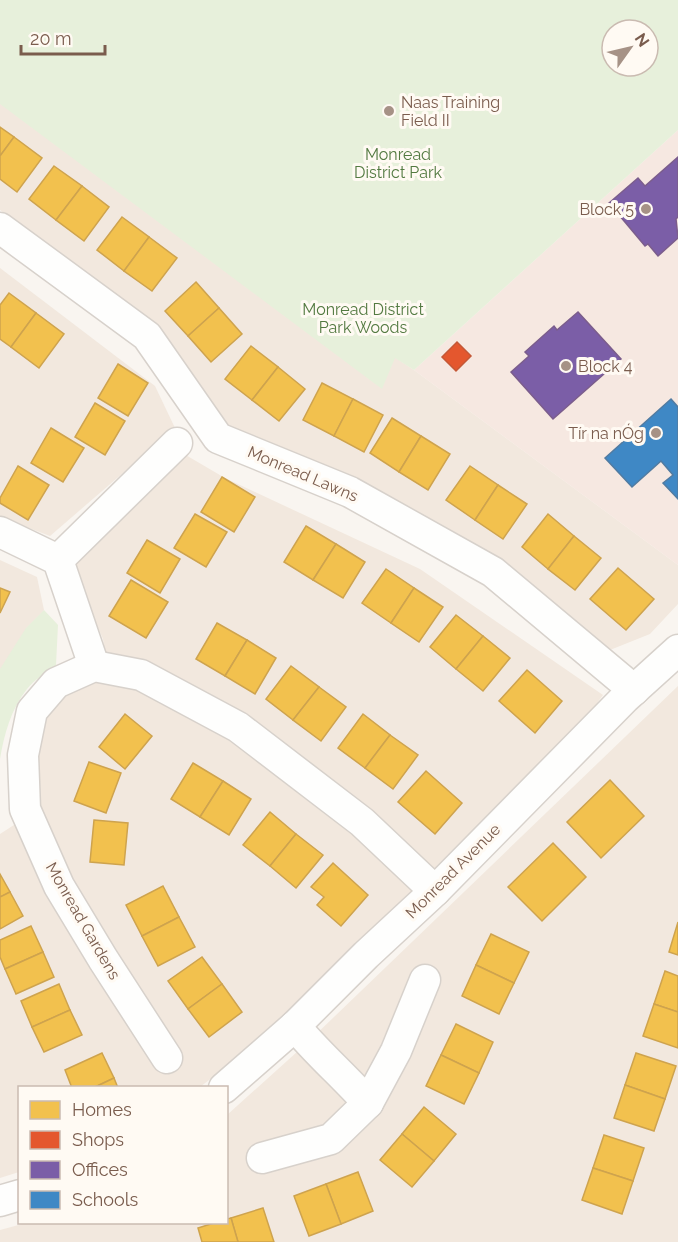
<svg xmlns="http://www.w3.org/2000/svg" width="678" height="1242" font-family="Raleway,sans-serif">
<style>
.residential{fill:#f2e8de}
.commercial{fill:#f6e8e1}
.green{fill:#e7f0db;fill-rule:evenodd}
.homes{fill:#f2c14e;stroke:#cea34e;stroke-width:1.5}
.shops{fill:#e4572e;stroke:#c45837;stroke-width:1.5}
.offices{fill:#7b5ea7;stroke:#7b5d8c;stroke-width:1.5}
.schools{fill:#3f88c5;stroke:#517ba1;stroke-width:1.5}
.lines{fill:none;stroke-linecap:round;stroke-linejoin:round}
.minor-casing{stroke:#d7d1cb;stroke-width:33}
.minor{stroke:#fefefd;stroke-width:30}
.poi-dot{fill:#a69286;stroke:#fffaf3;stroke-width:2}
.labels{text-anchor:middle;dominant-baseline:central;stroke-width:6;stroke-linejoin:round;paint-order:stroke}
.poi-label{font-size:16px;fill:#7a5c4d;stroke:#fffaf3;text-anchor:start}
.park-label{font-size:16px;fill:#537a41;stroke:#fffaf3}
.street-label{font-size:16px;fill:#7a5c4d;stroke:#fffaf3}
</style>
<rect width="100%" height="100%" fill="#f9f5f0"/>
<g class="residential">
<path d="M0 81 260 268 414 370 678 565V604L650 634 610 650 507 566 225 425 160 332 0 210Z"/>
<path d="M0 268 155 386 175 428 50 536 0 517Z"/>
<path d="M184 454 225 478 420 569 603 695 587 717 274 1030 200 1087 20 1088 19 1172 0 1178V834L34 812 32 711 105 653 103 639 71 566Z"/>
<path d="M0 560 37 577 44 610 0 671Z"/>
<path d="M678 686V1242H0V1230L26 1223 226 1222 227 1115 308 1042Z"/>
</g>
<path class="commercial" d="M678 130V565L414 370Z"/>
<g class="green">
<path d="M0 0H678V130L414 370 395 358 382 389 0 104ZM612 30H648V66H612Z"/>
<path d="M44 610 58 625 56 665C46 673 34 680 27 689 11 709 4 735 0 759V669L26 628Z"/>
</g>
<g class="homes">
<path d="M0 127 14 137 0 156Z"/>
<path d="M14 137 42 158 17 192 0 179V156Z"/>
<path d="M54 166 82 186 56 220 29 199Z"/>
<path d="M82 186 109 207 84 241 56 220Z"/>
<path d="M122 217 149 237 124 271 97 250Z"/>
<path d="M149 237 177 258 152 291 124 271Z"/>
<path d="M196 282 219 308 188 336 165 311Z"/>
<path d="M9 293 36 313 11 347 0 339V305Z"/>
<path d="M219 308 242 334 211 362 188 336Z"/>
<path d="M36 313 64 334 39 368 11 347Z"/>
<path d="M251 346 278 367 252 400 225 379Z"/>
<path d="M118 364 148 383 128 416 98 398Z"/>
<path d="M278 367 305 389 279 421 252 400Z"/>
<path d="M322 383 353 399 334 436 303 420Z"/>
<path d="M353 399 383 415 364 452 334 436Z"/>
<path d="M95 403 125 421 105 455 75 437Z"/>
<path d="M392 418 421 436 399 472 370 453Z"/>
<path d="M51 428 84 448 63 482 31 463Z"/>
<path d="M421 436 450 454 428 490 399 472Z"/>
<path d="M18 466 49 485 28 520 0 503V498Z"/>
<path d="M470 466 498 485 475 520 446 500Z"/>
<path d="M222 477 255 497 234 532 201 512Z"/>
<path d="M498 485 527 504 503 539 475 520Z"/>
<path d="M195 514 227 532 206 567 174 548Z"/>
<path d="M548 514 574 536 548 569 522 547Z"/>
<path d="M306 526 336 544 313 580 284 562Z"/>
<path d="M574 536 601 558 575 590 548 569Z"/>
<path d="M147 540 180 559 160 593 127 573Z"/>
<path d="M336 544 365 562 343 598 313 580Z"/>
<path d="M618 568 654 599 626 630 590 599Z"/>
<path d="M386 569 414 588 391 623 362 603Z"/>
<path d="M131 580 168 602 146 638 109 616Z"/>
<path d="M0 588 10 592 0 613Z"/>
<path d="M414 588 443 607 419 642 391 623Z"/>
<path d="M456 615 483 636 456 669 430 647Z"/>
<path d="M217 623 247 640 225 676 196 659Z"/>
<path d="M483 636 510 658 483 691 456 669Z"/>
<path d="M247 640 276 658 255 694 225 676Z"/>
<path d="M291 666 319 687 293 720 266 699Z"/>
<path d="M527 670 562 701 535 733 499 701Z"/>
<path d="M319 687 346 707 321 741 293 720Z"/>
<path d="M125 714 152 736 125 769 99 747Z"/>
<path d="M363 714 390 735 365 768 338 748Z"/>
<path d="M390 735 418 755 393 789 365 768Z"/>
<path d="M89 762 121 773 106 813 74 801Z"/>
<path d="M193 763 223 781 200 817 171 799Z"/>
<path d="M426 771 462 803 435 834 398 802Z"/>
<path d="M610 780 644 816 601 858 567 822Z"/>
<path d="M223 781 251 799 229 835 200 817Z"/>
<path d="M270 812 296 834 270 866 243 845Z"/>
<path d="M94 820 128 823 124 865 90 862Z"/>
<path d="M296 834 323 855 296 888 270 866Z"/>
<path d="M553 843 586 877 542 921 508 887Z"/>
<path d="M333 863 368 895 341 926 317 905 324 897 311 887Z"/>
<path d="M0 874 10 892 0 897Z"/>
<path d="M163 886 179 917 142 936 126 905Z"/>
<path d="M10 892 23 916 0 929V897Z"/>
<path d="M179 917 195 947 158 966 142 936Z"/>
<path d="M678 922V955L669 952Z"/>
<path d="M31 926 43 952 5 969 0 957V940Z"/>
<path d="M491 934 529 952 514 983 476 965Z"/>
<path d="M43 952 54 977 16 994 5 969Z"/>
<path d="M202 957 222 984 188 1009 168 981Z"/>
<path d="M476 965 514 983 499 1014 462 996Z"/>
<path d="M665 971 678 976V1012L654 1004Z"/>
<path d="M59 984 70 1010 32 1027 21 1001Z"/>
<path d="M222 984 242 1012 209 1037 188 1009Z"/>
<path d="M654 1004 678 1012V1048L643 1036Z"/>
<path d="M70 1010 82 1035 44 1052 32 1027Z"/>
<path d="M456 1024 493 1042 479 1073 441 1055Z"/>
<path d="M102 1053 114 1078 93 1088H72L65 1070Z"/>
<path d="M636 1053 676 1066 665 1099 625 1085Z"/>
<path d="M441 1055 479 1073 464 1104 426 1086Z"/>
<path d="M114 1078 118 1088H93Z"/>
<path d="M625 1085 665 1099 654 1131 614 1118Z"/>
<path d="M424 1107 456 1134 434 1161 402 1134Z"/>
<path d="M402 1134 434 1161 412 1187 380 1160Z"/>
<path d="M604 1135 644 1148 633 1181 593 1168Z"/>
<path d="M593 1168 633 1181 622 1214 582 1200Z"/>
<path d="M358 1172 373 1211 341 1224 326 1184Z"/>
<path d="M326 1184 341 1224 309 1236 294 1196Z"/>
<path d="M263 1208 274 1242H238L231 1218Z"/>
<path d="M231 1218 238 1242H202L198 1228 217 1222H226V1219Z"/>
</g>
<path class="shops" d="M457 342 471 356 456 371 442 357Z"/>
<g class="offices">
<path d="M678 157V217L676 219 678 238 658 256 648 244 645 246 609 203 638 178 645 186Z"/>
<path d="M578 312 621 359 553 419 511 372 529 356 525 352 554 326 557 330Z"/>
</g>
<path class="schools" d="M671 399 678 407V499L663 483 673 475 661 461 632 487 605 458Z"/>
<g class="lines">
<defs>
<g id="minor">
<path d="M0 228 147 336 218 438 350 492 493 572 634 690"/>
<path d="M0 532 58 560 94 666"/>
<path d="M58 560 177 443"/>
<path d="M295 1026C317 1053 344 1076 368 1103L396 1051 425 980"/>
<path d="M167 1058 103 959 59 886 25 809 23 755 32 711 56 683 94 666 141 675 238 727 362 822 435 891"/>
<path d="M224 1088 295 1026 366 955 435 891 625 698 678 650"/>
<path d="M262 1158 331 1139 368 1103"/>
<path d="M0 1201 20 1195"/>
</g>
</defs>
<use href="#minor" class="minor-casing"/>
<use href="#minor" class="minor"/>
</g>
<g class="poi-dot">
<circle cx="389" cy="111" r="6"/>
<circle cx="646" cy="209" r="6"/>
<circle cx="566" cy="366" r="6"/>
<circle cx="656" cy="433" r="6"/>
</g>
<g class="labels">
<g class="poi-label">
<text x="401" y="102">Naas Training<tspan x="401" dy="18">Field II</tspan></text>
<text x="634" y="209" text-anchor="end">Block 5</text>
<text x="578" y="366">Block 4</text>
<text x="644" y="433" text-anchor="end">Tír na nÓg</text>
</g>
<g class="park-label">
<text x="398" y="154">Monread<tspan x="398" dy="18">District Park</tspan></text>
<text x="363" y="309">Monread District<tspan x="363" dy="18">Park Woods</tspan></text>
</g>
<g class="street-label">
<text transform="translate(303 474) rotate(23)">Monread Lawns</text>
<text transform="translate(453 871) rotate(-45)">Monread Avenue</text>
<text transform="translate(83 921) rotate(60)">Monread Gardens</text>
</g>
</g>
<rect x="18" y="1086" width="210" height="138" fill="#fffaf3" stroke="#cabbb1" stroke-width="1.5"/>
<rect x="30" y="1101" width="30" height="18" fill="#f2c14e" stroke="#cabbb1" stroke-width="1.5"/>
<text x="72" y="1116" font-size="18" fill="#7a5c4d">Homes</text>
<rect x="30" y="1131" width="30" height="18" fill="#e4572e" stroke="#cabbb1" stroke-width="1.5"/>
<text x="72" y="1146" font-size="18" fill="#7a5c4d">Shops</text>
<rect x="30" y="1161" width="30" height="18" fill="#7b5ea7" stroke="#cabbb1" stroke-width="1.5"/>
<text x="72" y="1176" font-size="18" fill="#7a5c4d">Offices</text>
<rect x="30" y="1191" width="30" height="18" fill="#3f88c5" stroke="#cabbb1" stroke-width="1.5"/>
<text x="72" y="1206" font-size="18" fill="#7a5c4d">Schools</text>
<g transform="translate(630 48) rotate(56)"><circle r="28" fill="#fffaf3" stroke="#cabbb1" stroke-width="1.5"/>
<path d="M0-4.5L10 22L0 15L-10 22Z" fill="#a69286"/>
<text y="-9" font-size="16" font-weight="bold" text-anchor="middle" fill="#7a5c4d">N</text>
</g>
<path d="M21 45v9h84v-9" fill="none" stroke="#7a5c4d" stroke-width="3"/>
<text x="30" y="45" font-size="18" fill="#7a5c4d" stroke="#fffaf3" stroke-width="4.5" paint-order="stroke">20 m</text>
</svg>
